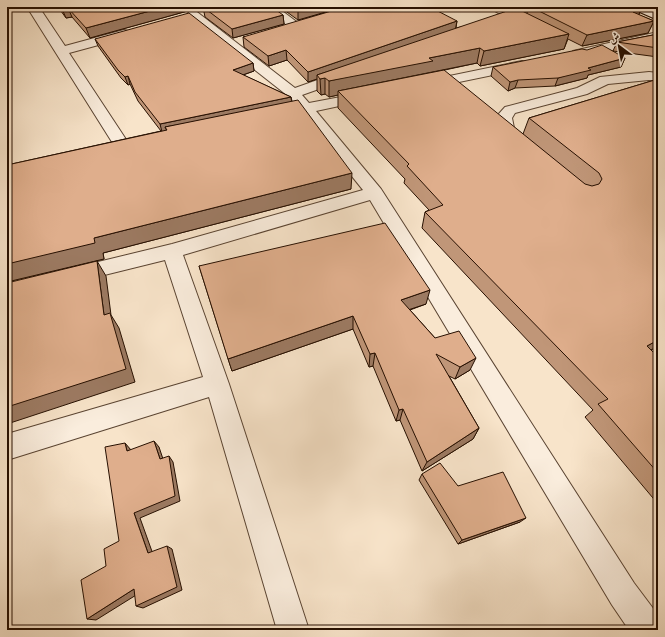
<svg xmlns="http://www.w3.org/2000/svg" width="665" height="637" font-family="'Sorts Mill Goudy',Amiri,serif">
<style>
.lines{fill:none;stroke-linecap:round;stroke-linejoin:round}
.minor-casing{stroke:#5a4432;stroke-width:2}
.secondary-casing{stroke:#260f00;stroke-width:2}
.minor{fill:#faeddd;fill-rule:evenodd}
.secondary{fill:#faeddd;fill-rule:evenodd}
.wall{fill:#c09678;stroke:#260f00}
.shaded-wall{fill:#9c7a62;stroke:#260f00}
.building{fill:#dfae8c;stroke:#260f00}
</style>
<rect width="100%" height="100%" fill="#f8e4ca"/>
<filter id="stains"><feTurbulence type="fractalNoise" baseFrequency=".005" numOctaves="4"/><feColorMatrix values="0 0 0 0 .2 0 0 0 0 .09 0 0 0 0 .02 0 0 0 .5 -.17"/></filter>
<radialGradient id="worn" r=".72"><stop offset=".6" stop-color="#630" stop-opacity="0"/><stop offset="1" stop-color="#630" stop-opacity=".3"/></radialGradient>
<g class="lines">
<defs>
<g id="minor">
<path d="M27 7H39L65 46 124 30 128 31 130 34 128 37 69 53 131 147 129 150 123 152 117 150Z"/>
<path d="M263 7H277L302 26 300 29H292Z"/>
<path d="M488 7H503L536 26 530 30 526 29Z"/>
<path d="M193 11 197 12 295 88 340 72H350L352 75 350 78 302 95 309 103 367 92 372 93 374 96 372 99 316 111 381 189 634 583 658 615V630H629L612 605 370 200 183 255 229 384 309 630H277L209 397 7 460V434L203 377 165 260 72 283 65 280 62 275 65 270 172 244 363 190 302 114 293 116 288 114 285 111 288 108 296 106 288 96 189 18 187 15 189 12Z"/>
<path d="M658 32V40L578 58 571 54 573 51Z"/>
<path d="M522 61 527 62 529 65 527 68 425 89 420 88 418 85 420 82 425 81Z"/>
<path d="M649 72 658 73V81L649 80 608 84 587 94 515 113 512 118 514 128 528 141 526 144C511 148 496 132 496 117L505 107 577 88 600 77Z"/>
</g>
<path id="secondary" d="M631 7H647L658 12V20L633 9Z"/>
</defs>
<use href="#minor" class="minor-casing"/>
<use href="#secondary" class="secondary-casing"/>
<use href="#minor" class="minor"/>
<use href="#secondary" class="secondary"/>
</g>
<g class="wall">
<path d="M58 7H202L90 38 72 17 66 18Z"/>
<path d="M203 7 283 15 284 24 233 38 205 17Z"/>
<path d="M280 7H343L298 20Z"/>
<path d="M529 7H638V8L641 9 639 15 654 21 648 33 582 46 568 39 564 49 480 66 477 63 431 73 523 134 529 118 658 79V346L651 350 658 357V504L585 417 593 410 422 228 425 212 429 210 404 183 405 179 338 108V95L329 97 325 94 321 95 317 91V79L308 82 287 60 269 66 244 47 243 37 457 21 456 28 527 13Z"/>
<path d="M658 34V57L613 51 617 42Z"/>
<path d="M95 39 253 63 254 71 243 75 291 97 292 101 351 189 103 253 104 259 7 282V165L161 131 138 101 130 84 128 85 121 78 98 46Z"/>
<path d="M625 58 621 67 588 75 587 78 555 86 515 88 508 91 491 76 493 67Z"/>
<path d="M199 266 426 304 410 310 435 338 470 370 455 379 449 376 479 428 473 439 422 471 400 420 396 421 373 366 369 367 353 329 232 371Z"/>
<path d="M422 474 458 486 520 522 458 544 419 480Z"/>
</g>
<g class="shaded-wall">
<path d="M165 7H202L90 38 86 28Z"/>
<path d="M311 7H343L298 20V11Z"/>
<path d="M631 7H638L637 11 641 9 636 21Z"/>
<path d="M68 8 72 17 66 18 62 9Z"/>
<path d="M283 15 284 24 233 38 232 29Z"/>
<path d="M457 21 455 31 317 75V79L308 82V72Z"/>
<path d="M654 21 648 33 582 46 587 35Z"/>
<path d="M569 34 564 49 480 66 484 51Z"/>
<path d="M480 48 477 63 338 91V95L329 97V81L429 58Z"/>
<path d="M286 50 287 60 269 66 268 56Z"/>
<path d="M625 58 621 67 588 75 587 78 555 86 558 78 588 68Z"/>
<path d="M253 63 254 71 234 78 233 70Z"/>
<path d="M128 76 130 84 128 85 125 77Z"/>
<path d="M325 78V94L321 95 320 79Z"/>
<path d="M518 80 515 88 508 91 510 82Z"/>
<path d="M291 97 292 105 165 127 167 131 162 132 160 124Z"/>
<path d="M352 173 351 189 103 253 104 259 7 282V264L94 238Z"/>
<path d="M97 261 106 276 111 315 119 328 135 382 7 424V407L104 315Z"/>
<path d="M430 290 426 304 399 313 401 300Z"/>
<path d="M353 316V329L232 371 228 359Z"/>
<path d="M658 340V346L633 360 647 346Z"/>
<path d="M375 353 373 366 369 367 370 354Z"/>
<path d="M476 358 470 370 455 379 460 367Z"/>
<path d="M403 409 400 420 396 421 399 410Z"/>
<path d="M479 428 473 439 422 471 427 462Z"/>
<path d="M154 441 159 447 165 465 160 459Z"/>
<path d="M125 443 131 450 127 451Z"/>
<path d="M169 456 173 462 180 501 140 518 154 557 148 553 134 513Z"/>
<path d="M526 518 520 522 458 544 462 540Z"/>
<path d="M167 546 172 549 182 590 143 608 136 606Z"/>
<path d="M134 589 141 592 96 620 87 619Z"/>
</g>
<g class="building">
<path d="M61 7H165L86 28 68 8 62 9Z"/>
<path d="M203 7H272L283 15 232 29Z"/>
<path d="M292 7H311L298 11Z"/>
<path d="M345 7H430L457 21 308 72 286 50 268 56 243 37Z"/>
<path d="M531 7H635L641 9 633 12 654 21 587 35Z"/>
<path d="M516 8 569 34 484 51 480 48 429 58 433 61 329 81 325 78 320 79 317 75Z"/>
<path d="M189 13 253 63 233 70 291 97 160 124 135 92 128 76 125 77 118 70 95 39Z"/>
<path d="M658 34V48L617 42Z"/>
<path d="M602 45 625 58 588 68 591 70 558 78 518 80 510 82 493 67 582 49 587 50Z"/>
<path d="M444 70 585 184 592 186 599 184 602 179 599 173 529 118 658 79V340L647 346 658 357V473L598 404 608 399 425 212 443 205 407 166 409 164 338 91Z"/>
<path d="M298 100 352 173 94 238 95 243 7 264V165L167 130 165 127Z"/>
<path d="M385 223 430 290 401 300 435 338 459 331 476 358 460 367 436 354 479 428 427 462 403 409 399 410 375 353 370 354 353 316 228 359 199 266Z"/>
<path d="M97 261 104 315 110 313 126 369 7 407V283Z"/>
<path d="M154 441 160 459 169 456 175 496 134 513 148 553 167 546 177 587 136 606 134 589 87 619 81 580 106 566 104 549 119 541 105 447 125 443 127 451Z"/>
<path d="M440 463 458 486 503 472 526 518 462 540 422 474Z"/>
</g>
<rect width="665" height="637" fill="none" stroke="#f8e4ca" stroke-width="24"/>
<rect x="8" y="8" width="649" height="621" fill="none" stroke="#260f00" stroke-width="2"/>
<rect x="12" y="12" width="641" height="613" fill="none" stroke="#260f00"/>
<g transform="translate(619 46) rotate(328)" stroke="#faeddd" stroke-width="3" paint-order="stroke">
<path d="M0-3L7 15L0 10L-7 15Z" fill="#260f00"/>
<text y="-6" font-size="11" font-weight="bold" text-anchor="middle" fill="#260f00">ش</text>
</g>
<rect width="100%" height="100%" filter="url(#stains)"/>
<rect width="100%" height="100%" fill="url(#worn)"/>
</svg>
